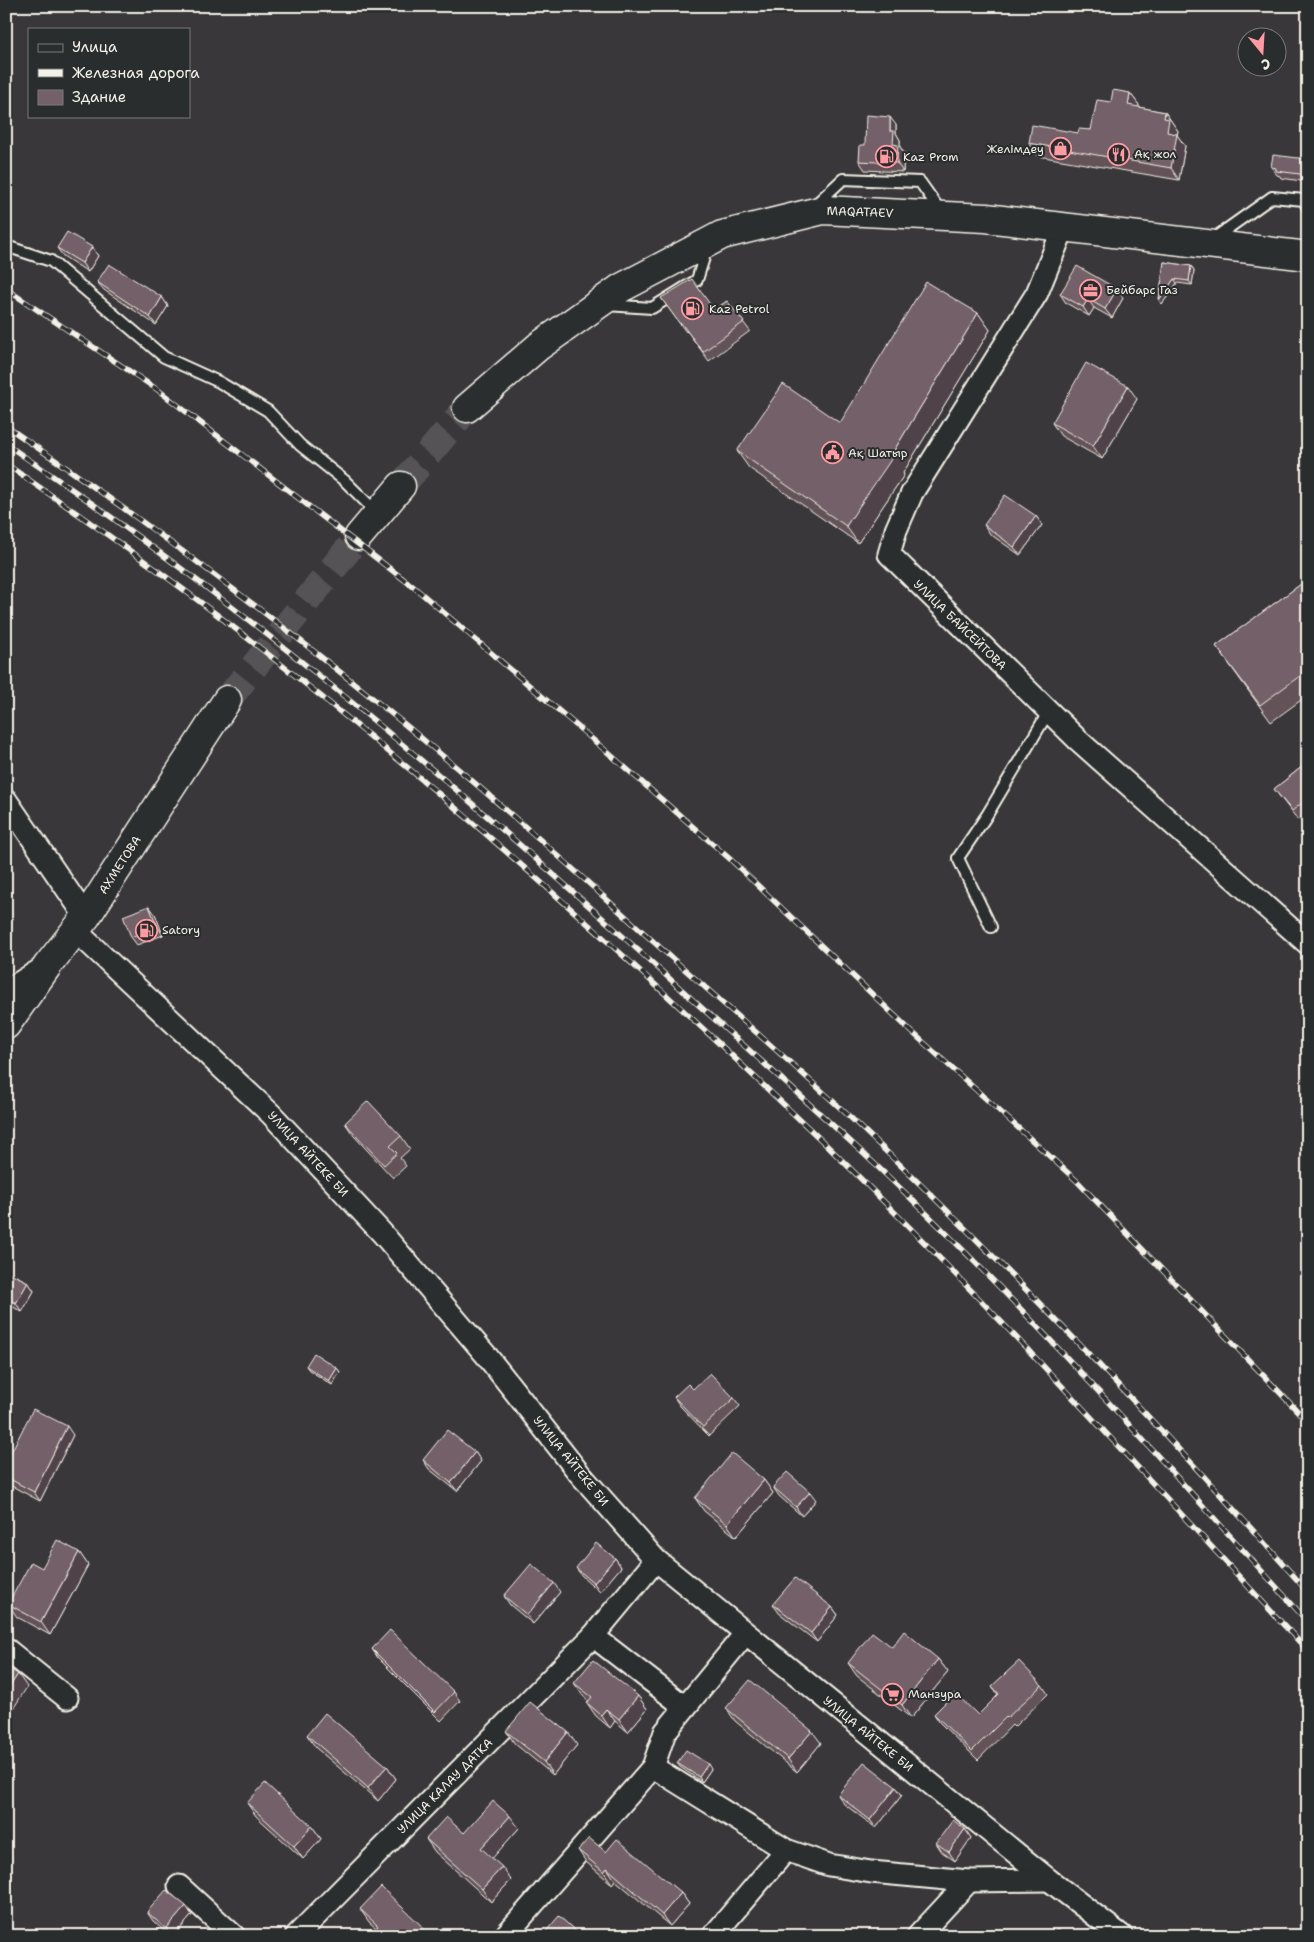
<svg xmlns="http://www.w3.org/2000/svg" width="1314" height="1942" font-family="'Shantell Sans',sans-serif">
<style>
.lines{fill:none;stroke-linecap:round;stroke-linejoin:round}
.secondary-tunnel{stroke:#555354;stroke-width:28;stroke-dasharray:28 14;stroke-linecap:butt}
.service-casing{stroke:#f4f1e8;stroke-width:14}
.minor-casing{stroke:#f4f1e8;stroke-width:25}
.secondary-casing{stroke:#f4f1e8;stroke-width:31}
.service{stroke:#2a2d2e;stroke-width:10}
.minor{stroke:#2a2d2e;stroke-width:21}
.secondary{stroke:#2a2d2e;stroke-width:28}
.rail-casing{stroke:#f4f1e8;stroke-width:5.5}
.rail{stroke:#2a2d2e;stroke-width:4;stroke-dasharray:11;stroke-linecap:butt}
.wall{fill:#635359;stroke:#f4f1e8}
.shaded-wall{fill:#504349;stroke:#f4f1e8}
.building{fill:#736068;stroke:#f4f1e8}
.labels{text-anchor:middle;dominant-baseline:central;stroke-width:4;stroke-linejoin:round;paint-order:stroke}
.poi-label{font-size:12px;fill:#f4f1e8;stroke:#2a2d2e;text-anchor:start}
.street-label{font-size:12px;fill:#f4f1e8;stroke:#2a2d2e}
</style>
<rect width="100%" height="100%" fill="#39373a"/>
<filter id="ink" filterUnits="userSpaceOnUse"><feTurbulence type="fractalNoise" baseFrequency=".02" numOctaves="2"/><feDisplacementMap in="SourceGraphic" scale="10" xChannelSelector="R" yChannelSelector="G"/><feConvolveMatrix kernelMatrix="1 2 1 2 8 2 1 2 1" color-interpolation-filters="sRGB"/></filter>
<g filter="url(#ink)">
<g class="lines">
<g class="secondary-tunnel">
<path d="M401 486 467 408"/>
<path d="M227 700 359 536"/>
</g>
<defs>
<g id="service">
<path d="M815 205 843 179 920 182 942 213"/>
<path d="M1213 239 1272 197 1304 200 1308 208"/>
<path d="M6 246 51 261 164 357 219 382 268 411 300 445 345 481 377 513"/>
<path d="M606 305 652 308 697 280 707 248"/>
<path d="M991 927 958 858 987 815 1049 711"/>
</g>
<g id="minor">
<path d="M1064 227 1037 293 912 493 896 530 889 554 1078 740 1308 944"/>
<path d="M6 800 86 917"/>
<path d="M75 930 271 1114 382 1233 486 1355 579 1473 656 1560 1049 1880 1122 1936"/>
<path d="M6 991 43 968"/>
<path d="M593 1636 685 1707"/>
<path d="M6 1649 67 1698"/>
<path d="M653 1767 786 1850 829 1865 871 1872 969 1881 1049 1880"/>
<path d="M179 1886 234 1936"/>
<path d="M296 1936 593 1636 656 1560"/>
<path d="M505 1936 653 1767 665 1732 745 1634"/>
<path d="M713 1936 786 1850"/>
<path d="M918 1936 969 1881"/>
</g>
<g id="secondary">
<path d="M467 408 539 346 621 288 722 235 823 210 986 218 1308 256"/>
<path d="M359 536 401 486"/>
<path d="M6 1025 48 965 86 917 227 700"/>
</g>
</defs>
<use href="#service" class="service-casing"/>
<use href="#minor" class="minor-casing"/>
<use href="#secondary" class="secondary-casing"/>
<use href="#service" class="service"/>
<use href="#minor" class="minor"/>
<use href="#secondary" class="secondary"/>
<defs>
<g id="rail">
<path d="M6 289 158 390 415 588 605 750 730 859 912 1032 1077 1181 1308 1422"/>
<path d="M6 426C185 548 359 681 522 824 573 868 622 914 673 959 732 1011 792 1063 850 1117 1010 1268 1162 1427 1308 1592"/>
<path d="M6 444C45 471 84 497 122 525 323 670 510 833 693 1000 781 1079 870 1156 953 1240 1076 1363 1191 1493 1308 1622"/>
<path d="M6 464C84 518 162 572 237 630 440 787 633 960 818 1137 988 1301 1147 1478 1308 1651"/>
</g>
</defs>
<use href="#rail" class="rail-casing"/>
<use href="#rail" class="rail"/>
</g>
<g class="wall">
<path d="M1130 93 1139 105 1138 107 1165 112 1178 131 1177 135 1185 146 1179 180 1038 156 1029 143 1091 130 1111 102Z"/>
<path d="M896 125V133L900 140V147L904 153 903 172 865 170 859 161 865 145Z"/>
<path d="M1308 157V182L1281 178 1280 176 1277 175 1271 167 1307 159Z"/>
<path d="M92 247 98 256 88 272 63 256 57 248Z"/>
<path d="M1164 262 1191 266 1194 270 1192 285 1177 283 1162 304 1159 300Z"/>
<path d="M97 282 162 297 168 306 156 325 104 290Z"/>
<path d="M1117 289 1123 298 1112 318 1094 308 1089 316 1066 303 1060 294Z"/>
<path d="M661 298 714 310 727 301 750 331 709 361 687 331 686 332Z"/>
<path d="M978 313 990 330 903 473 904 475 858 543 749 468 737 451 840 423Z"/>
<path d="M1137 399 1102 459 1061 436 1052 423Z"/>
<path d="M1036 516 1042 525 1020 555 990 534 984 525Z"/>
<path d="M1308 579V695L1271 722 1216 646Z"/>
<path d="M1308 762V812L1298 820 1274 789Z"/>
<path d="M155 914 163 935 137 945 131 937Z"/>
<path d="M345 1123 401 1136 410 1149 400 1158 406 1166 393 1178 354 1136Z"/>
<path d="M6 1271 28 1282 34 1291 22 1312 6 1303Z"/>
<path d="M306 1366 337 1368 340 1372 332 1385 309 1370Z"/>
<path d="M693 1389 734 1398 740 1406 709 1436 680 1406 674 1397Z"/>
<path d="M73 1435 40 1501 6 1483V1462Z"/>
<path d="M475 1452 481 1461 457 1491 429 1469 423 1460Z"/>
<path d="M764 1480 773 1493 736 1537 704 1511 695 1498Z"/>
<path d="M773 1487 816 1500 802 1516 779 1496Z"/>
<path d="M79 1552 88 1565 50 1635 17 1617 8 1604 42 1568Z"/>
<path d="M615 1558 621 1567 600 1592 582 1576 576 1568Z"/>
<path d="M560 1592 533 1624 510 1605 504 1596Z"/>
<path d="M773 1604 832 1607 838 1615 817 1642 779 1613Z"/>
<path d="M892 1647 938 1659 948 1672 911 1718 857 1676 848 1663Z"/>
<path d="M372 1649 454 1692 460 1701 441 1721 378 1658Z"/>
<path d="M574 1683 638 1696 647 1709 628 1732 615 1721 610 1728 596 1716 587 1703 589 1701 583 1696Z"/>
<path d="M1042 1685 1048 1694 1014 1727 1012 1725 978 1760 940 1723 934 1714 978 1715 998 1695 992 1686Z"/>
<path d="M726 1708 821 1743 797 1772 735 1721Z"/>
<path d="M506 1731 577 1745 553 1775 515 1744Z"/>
<path d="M307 1735 387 1766 396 1779 378 1801 316 1748Z"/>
<path d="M677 1763 711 1769 702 1782 680 1767Z"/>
<path d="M896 1787 902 1795 876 1828 844 1804 838 1795Z"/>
<path d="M247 1803 312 1826 321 1839 303 1859 256 1816Z"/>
<path d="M519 1828 492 1858 511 1880 491 1902 435 1852 426 1839 464 1833Z"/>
<path d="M965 1829 971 1838 955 1861 942 1852 936 1843Z"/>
<path d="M578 1850 606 1852 681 1893 689 1904 670 1926 615 1880 612 1884 586 1862Z"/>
<path d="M186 1906 192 1915 174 1936H170L153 1921 147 1912Z"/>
<path d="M360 1909 428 1932 431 1936H369L376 1928 369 1922Z"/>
</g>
<g class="shaded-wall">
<path d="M1130 93 1139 105 1136 118 1128 105Z"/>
<path d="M1165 112 1178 131 1177 135 1185 146 1179 180 1171 168 1167 132 1164 118Z"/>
<path d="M890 117 896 125V133L900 140V147L904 153 903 172 897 163 890 131Z"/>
<path d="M92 247 98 256 88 272 82 263Z"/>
<path d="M1191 266 1194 270 1192 285 1189 281Z"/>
<path d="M1174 279 1177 283 1162 304 1159 300Z"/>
<path d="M1117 289 1123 298 1112 318 1105 309Z"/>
<path d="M162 297 168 306 156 325 150 317Z"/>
<path d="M1088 299 1094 308 1089 316 1083 307Z"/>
<path d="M978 313 990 330 903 473 904 475 858 543 846 526 890 457Z"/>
<path d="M1128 386 1137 399 1102 459 1093 446Z"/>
<path d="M1036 516 1042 525 1020 555 1014 547Z"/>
<path d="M149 906 155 914 163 935 157 926Z"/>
<path d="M28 1282 34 1291 22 1312 16 1303Z"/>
<path d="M6 1368 11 1375 6 1385Z"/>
<path d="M337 1368 340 1372 332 1385 329 1381Z"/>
<path d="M67 1426 73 1435 40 1501 34 1492Z"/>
<path d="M475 1452 481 1461 457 1491 451 1483Z"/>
<path d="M764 1480 773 1493 736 1537 727 1524Z"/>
<path d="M810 1492 816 1500 802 1516 796 1507Z"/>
<path d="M79 1552 88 1565 50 1635 41 1622Z"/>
<path d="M615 1558 621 1567 600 1592 594 1583Z"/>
<path d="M554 1583 560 1592 533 1624 527 1615Z"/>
<path d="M832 1607 838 1615 817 1642 811 1633Z"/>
<path d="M938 1659 948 1672 911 1718 902 1705Z"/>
<path d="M18 1674 27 1687 6 1720V1692Z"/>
<path d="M638 1696 647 1709 628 1732 619 1719Z"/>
<path d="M606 1709 615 1721 610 1728 601 1715Z"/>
<path d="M812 1731 821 1743 797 1772 788 1759Z"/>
<path d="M568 1732 577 1745 553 1775 544 1762Z"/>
<path d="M708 1764 711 1769 702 1782 699 1777Z"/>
<path d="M387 1766 396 1779 378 1801 368 1788Z"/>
<path d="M896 1787 902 1795 876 1828 870 1820Z"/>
<path d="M510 1816 519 1828 490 1861 481 1848Z"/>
<path d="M312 1826 321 1839 303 1859 294 1846Z"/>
<path d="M965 1829 971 1838 955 1861 949 1852Z"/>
<path d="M502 1867 511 1880 491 1902 482 1889Z"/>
<path d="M607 1868 615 1880 612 1884 604 1872Z"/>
<path d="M681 1893 689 1904 670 1926 662 1915Z"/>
<path d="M186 1906 192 1915 174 1936H171L166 1929Z"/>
</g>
<g class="building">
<path d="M1113 90 1130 93 1128 105 1165 112 1164 118 1169 119 1167 132 1177 134 1171 168 1029 143 1032 125 1078 133 1079 129 1091 130 1097 100 1111 102Z"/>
<path d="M866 115 890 117V131H894L893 144 898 145 897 163 859 161 860 145H865Z"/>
<path d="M1273 155 1307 159 1308 157V175L1276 171V168L1271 167Z"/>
<path d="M67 232 92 247 82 263 57 248Z"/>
<path d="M1164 262 1191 266 1189 281 1174 279 1159 300Z"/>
<path d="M109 264 162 297 150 317 97 282Z"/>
<path d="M1077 266 1117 289 1105 309 1088 299 1083 307 1060 294Z"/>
<path d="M692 279 714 310 727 301 744 322 703 352 681 323 680 324 661 298Z"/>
<path d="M926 282 978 313 890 457 892 458 846 526 737 451 783 384 840 423Z"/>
<path d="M1086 363 1128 386 1093 446 1052 423Z"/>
<path d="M1005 495 1036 516 1014 547 984 525Z"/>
<path d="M1308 579V670L1260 705 1216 646Z"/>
<path d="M1308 762V798L1292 811 1274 789Z"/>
<path d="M149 906 157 926 131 937 123 916Z"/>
<path d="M368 1101 401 1136 390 1146 397 1153 384 1165 345 1123Z"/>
<path d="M6 1271 28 1282 16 1303 6 1298Z"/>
<path d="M314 1353 337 1368 329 1381 306 1366Z"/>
<path d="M710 1373 734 1398 703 1427 674 1397 688 1384 693 1389Z"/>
<path d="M33 1409 67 1426 34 1492 6 1477V1462Z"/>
<path d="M447 1430 475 1452 451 1483 423 1460Z"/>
<path d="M732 1453 764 1480 727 1524 695 1498Z"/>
<path d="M787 1472 810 1492 796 1507 773 1487Z"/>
<path d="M57 1540 79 1552 41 1622 8 1604 31 1562 42 1568Z"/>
<path d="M596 1543 615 1558 594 1583 576 1568Z"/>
<path d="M531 1564 554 1583 527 1615 504 1596Z"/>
<path d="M795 1578 832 1607 811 1633 773 1604Z"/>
<path d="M390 1630 454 1692 435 1712 372 1649Z"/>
<path d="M904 1631 938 1659 902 1705 848 1663 872 1632 892 1647Z"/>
<path d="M593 1660 638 1696 619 1719 606 1709 601 1715 587 1703 592 1697 574 1683Z"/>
<path d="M1019 1661 1042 1685 1007 1718 1006 1717 972 1751 934 1714 955 1693 978 1715 999 1694 992 1686Z"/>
<path d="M6 1667 18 1674 6 1692Z"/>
<path d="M750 1680 812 1731 788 1759 726 1708Z"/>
<path d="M530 1702 568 1732 544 1762 506 1731Z"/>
<path d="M325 1713 387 1766 368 1788 307 1735Z"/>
<path d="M686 1750 708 1764 699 1777 677 1763Z"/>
<path d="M864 1762 896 1787 870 1820 838 1795Z"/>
<path d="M265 1783 312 1826 294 1846 247 1803Z"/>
<path d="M493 1801 510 1816 481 1848 502 1867 482 1889 426 1839 446 1817 464 1833Z"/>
<path d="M953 1820 965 1829 949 1852 936 1843Z"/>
<path d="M589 1838 606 1852 617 1839 681 1893 662 1915 607 1868 604 1872 578 1850Z"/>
<path d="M381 1887 428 1932 424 1936H369L378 1926 360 1909Z"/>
<path d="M166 1890 186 1906 166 1929 147 1912Z"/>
<path d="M559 1916 581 1936H542Z"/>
<path d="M1057 1929 1064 1936H1050Z"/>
<path d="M951 1931 955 1936H947Z"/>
</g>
</g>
<defs>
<symbol id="shop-ring" viewBox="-11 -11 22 22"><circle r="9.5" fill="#2a2d2e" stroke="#ff9aa2" stroke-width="1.5"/><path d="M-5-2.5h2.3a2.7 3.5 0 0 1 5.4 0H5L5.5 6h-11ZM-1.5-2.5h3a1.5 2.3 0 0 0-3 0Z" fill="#ff9aa2"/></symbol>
<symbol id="restaurant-ring" viewBox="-11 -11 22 22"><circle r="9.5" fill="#2a2d2e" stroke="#ff9aa2" stroke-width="1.5"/><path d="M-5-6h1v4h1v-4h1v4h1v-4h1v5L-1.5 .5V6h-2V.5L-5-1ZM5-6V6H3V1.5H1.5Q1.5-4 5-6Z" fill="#ff9aa2"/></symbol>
<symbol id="fuel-ring" viewBox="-11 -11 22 22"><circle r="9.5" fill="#2a2d2e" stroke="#ff9aa2" stroke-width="1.5"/><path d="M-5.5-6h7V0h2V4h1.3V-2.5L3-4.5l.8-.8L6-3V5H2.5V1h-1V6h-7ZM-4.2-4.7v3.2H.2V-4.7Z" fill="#ff9aa2"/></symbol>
<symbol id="office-ring" viewBox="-11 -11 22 22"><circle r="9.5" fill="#2a2d2e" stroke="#ff9aa2" stroke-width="1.5"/><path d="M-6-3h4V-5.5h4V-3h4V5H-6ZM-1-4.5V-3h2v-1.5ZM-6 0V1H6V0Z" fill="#ff9aa2"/></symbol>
<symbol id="civic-ring" viewBox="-11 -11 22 22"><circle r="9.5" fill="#2a2d2e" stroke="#ff9aa2" stroke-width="1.5"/><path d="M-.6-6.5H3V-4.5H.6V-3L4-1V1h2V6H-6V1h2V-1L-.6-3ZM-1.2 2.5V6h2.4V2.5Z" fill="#ff9aa2"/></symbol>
<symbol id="supermarket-ring" viewBox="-11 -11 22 22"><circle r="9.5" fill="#2a2d2e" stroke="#ff9aa2" stroke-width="1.5"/><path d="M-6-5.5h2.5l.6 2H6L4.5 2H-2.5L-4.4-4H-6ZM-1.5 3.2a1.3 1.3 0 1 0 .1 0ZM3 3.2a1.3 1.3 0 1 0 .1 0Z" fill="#ff9aa2"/></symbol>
</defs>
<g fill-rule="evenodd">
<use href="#shop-ring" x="1048" y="136" width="25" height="25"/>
<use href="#restaurant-ring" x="1106" y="142" width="25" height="25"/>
<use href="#fuel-ring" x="874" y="144" width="25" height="25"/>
<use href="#office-ring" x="1078" y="278" width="25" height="25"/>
<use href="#fuel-ring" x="680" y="296" width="25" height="25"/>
<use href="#civic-ring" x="820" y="440" width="25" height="25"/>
<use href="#fuel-ring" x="134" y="918" width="25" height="25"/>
<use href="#supermarket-ring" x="880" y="1682" width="25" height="25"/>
</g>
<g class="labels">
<g class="poi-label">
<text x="1044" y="149" text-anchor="end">Желімдеу</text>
<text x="1134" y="154">Ақ жол</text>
<text x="903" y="157">Kaz Prom</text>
<text x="1106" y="290">Бейбарс Газ</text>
<text x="709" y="309">Kaz Petrol</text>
<text x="848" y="453">Ақ Шатыр</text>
<text x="162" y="930">Satory</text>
<text x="908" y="1694">Манзура</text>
</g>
<g class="street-label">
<text transform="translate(860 212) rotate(2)">MAQATAEV</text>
<text transform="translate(960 625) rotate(44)">УЛИЦА БАЙСЕЙТОВА</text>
<text transform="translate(120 865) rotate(-57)">АХМЕТОВА</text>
<text transform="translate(308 1154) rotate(47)">УЛИЦА АЙТЕКЕ БИ</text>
<text transform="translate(571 1461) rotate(51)">УЛИЦА АЙТЕКЕ БИ</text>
<text transform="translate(868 1734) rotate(39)">УЛИЦА АЙТЕКЕ БИ</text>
<text transform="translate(445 1786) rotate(-45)">УЛИЦА КАЛАУ ДАТКА</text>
</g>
</g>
<rect width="1314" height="1942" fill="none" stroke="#2a2d2e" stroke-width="25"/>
<rect x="12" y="12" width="1289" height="1917" fill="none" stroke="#f4f1e8" stroke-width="2" filter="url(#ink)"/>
<rect x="28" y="28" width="162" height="90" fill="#2a2d2e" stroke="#7b7b78"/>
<rect x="38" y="44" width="25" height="8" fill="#2a2d2e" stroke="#7b7b78"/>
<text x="72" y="52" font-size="15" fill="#f4f1e8">Улица</text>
<rect x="38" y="69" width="25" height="8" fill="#f4f1e8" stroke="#7b7b78"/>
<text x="72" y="78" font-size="15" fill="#f4f1e8">Железная дорога</text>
<rect x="38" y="90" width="25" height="15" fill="#736068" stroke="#7b7b78"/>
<text x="72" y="102" font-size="15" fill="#f4f1e8">Здание</text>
<g transform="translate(1262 52) rotate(162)"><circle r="24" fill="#2a2d2e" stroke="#7b7b78"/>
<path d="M0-4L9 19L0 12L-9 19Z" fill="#ff9aa2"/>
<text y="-8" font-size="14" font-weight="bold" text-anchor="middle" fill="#f4f1e8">С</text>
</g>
</svg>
